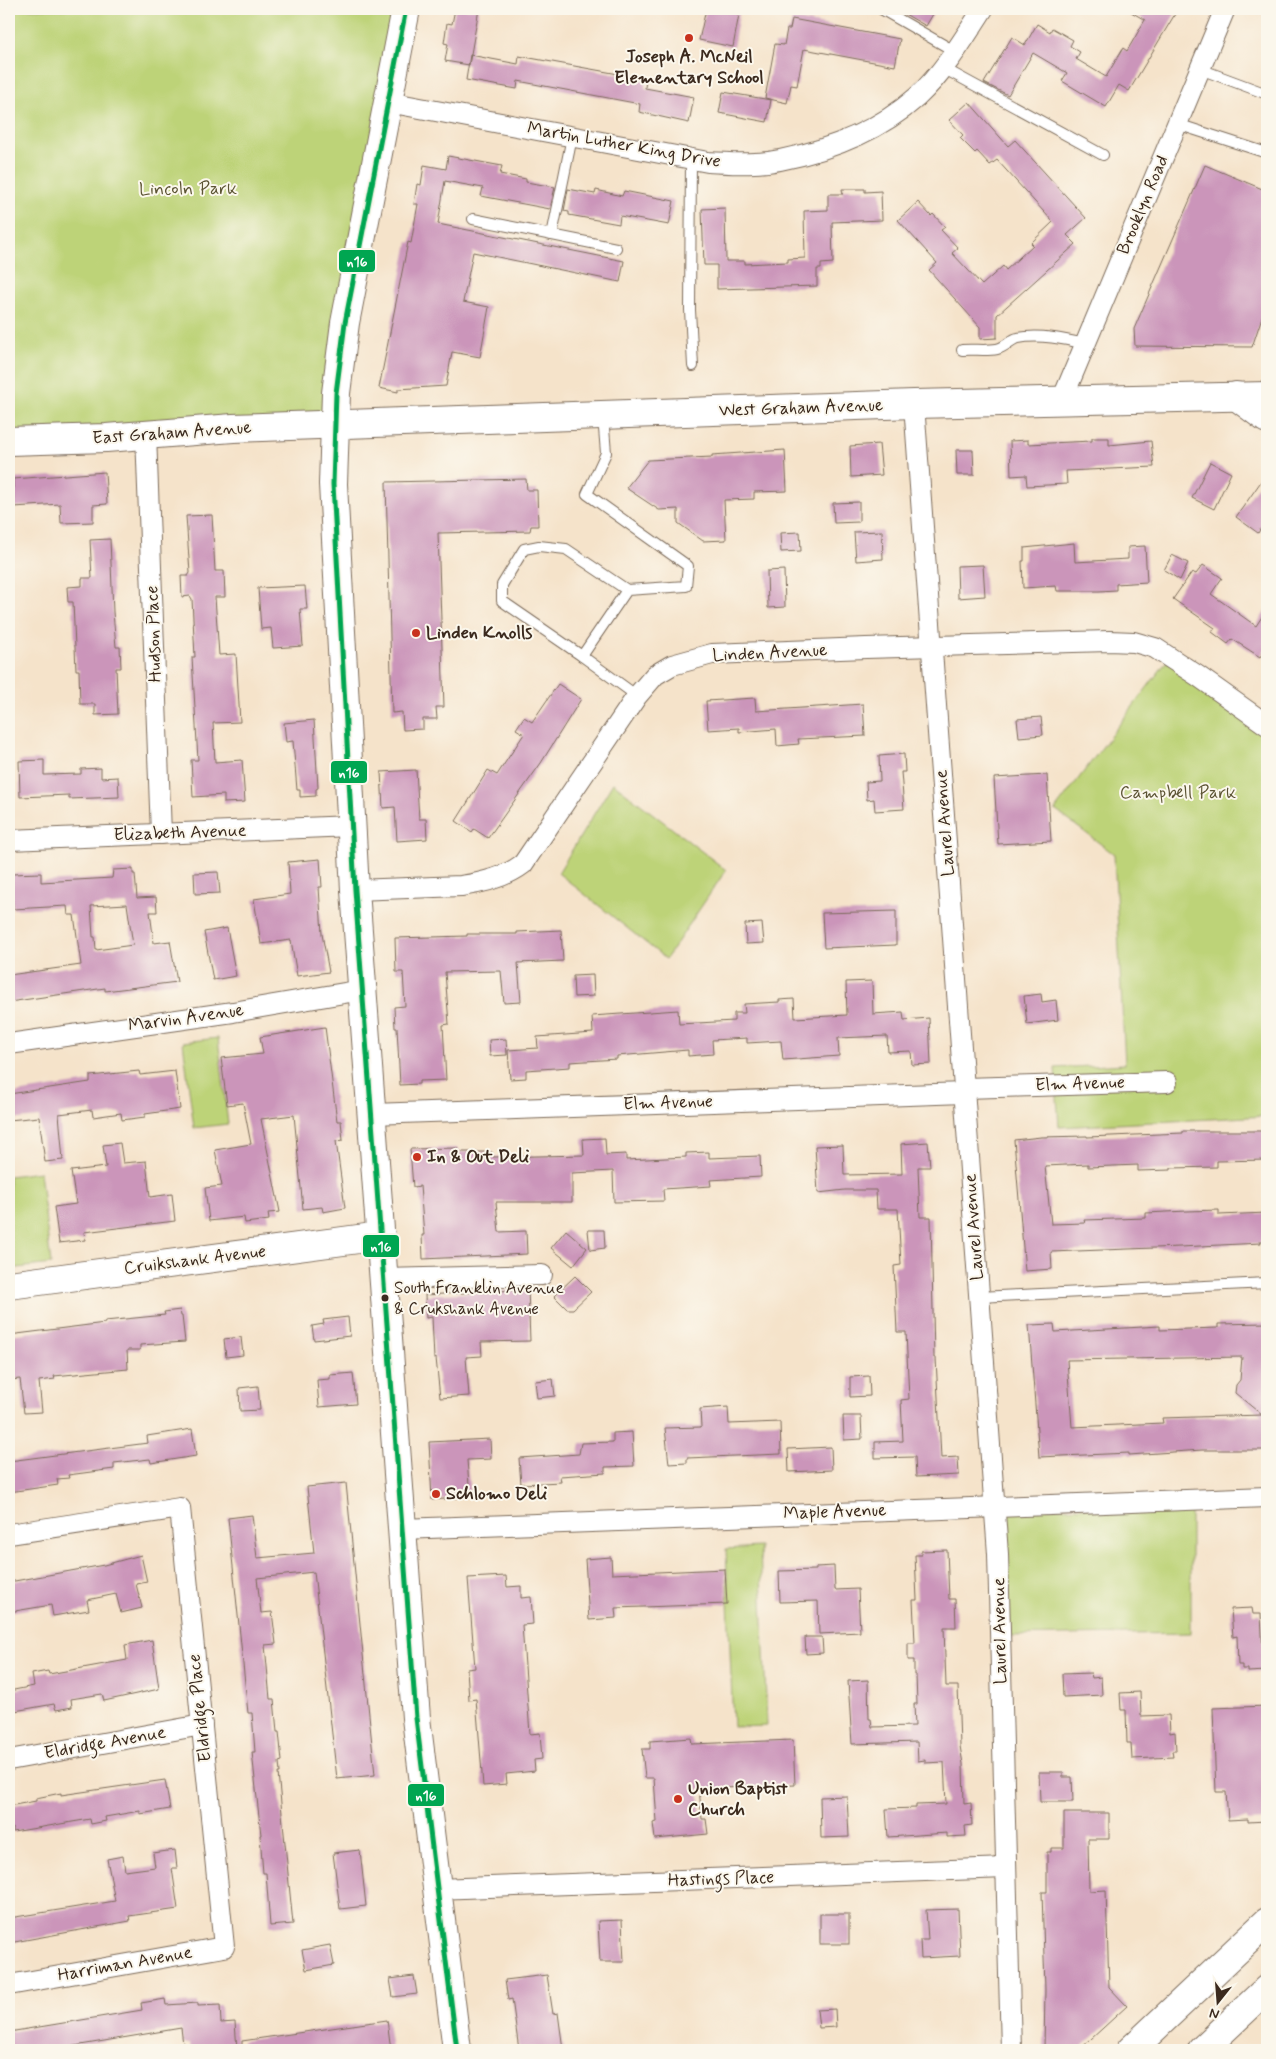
<svg xmlns="http://www.w3.org/2000/svg" width="1276" height="2059" font-family="Mynerve,sans-serif">
<style>
.green{fill:#bdd378;stroke:#7c7e4b}
.building{fill:#cb95ba;fill-rule:evenodd}
.lines{fill:none;stroke-linecap:round;stroke-linejoin:round}
.lane-casing{stroke:#7c6b5a;stroke-width:12}
.street-casing{stroke:#7c6b5a;stroke-width:22}
.secondary-casing{stroke:#7c6b5a;stroke-width:30}
.primary-casing{stroke:#7c6b5a;stroke-width:30}
.lane{stroke:#fff;stroke-width:10}
.street{stroke:#fff;stroke-width:20}
.secondary{stroke:#fff;stroke-width:28}
.primary{stroke:#fff;stroke-width:28}
.bus-1-casing{stroke:#fbf7ec;stroke-width:9}
.bus-1{stroke:#00a651;stroke-width:5}
.poi-dot{fill:#c8321e;stroke:#fbf7ec;stroke-width:2}
.bus-dot{fill:#3b2a1e;stroke:#fbf7ec;stroke-width:2}
.labels{text-anchor:middle;dominant-baseline:central;stroke-width:4;stroke-linejoin:round;paint-order:stroke}
.bus-label{font-size:17px;fill:#3b2a1e;stroke:#fbf7ec;text-anchor:start}
.poi-label{font-size:18px;font-weight:bold;fill:#3b2a1e;stroke:#fbf7ec;text-anchor:start}
.street-label{font-size:18px;fill:#3b2a1e;stroke:#fbf7ec}
.park-label{font-size:18px;fill:#5c5434;stroke:#fbf7ec}
.line-badge{stroke:#fbf7ec;stroke-width:2}
.badge-label{font-size:14px;text-anchor:middle;font-weight:bold;fill:#fff}
</style>
<rect width="100%" height="100%" fill="#fbf7ec"/>
<filter id="ink" filterUnits="userSpaceOnUse"><feTurbulence type="fractalNoise" baseFrequency=".02" numOctaves="2"/><feDisplacementMap in="SourceGraphic" scale="10" xChannelSelector="R" yChannelSelector="G"/><feConvolveMatrix kernelMatrix="1 2 1 2 8 2 1 2 1" color-interpolation-filters="sRGB"/></filter>
<filter id="wash" filterUnits="userSpaceOnUse"><feTurbulence type="fractalNoise" baseFrequency=".0096" numOctaves="4" result="noise"/><feDisplacementMap in="SourceGraphic" scale="20" xChannelSelector="R" yChannelSelector="G"/><feGaussianBlur stdDeviation="1.12" result="paint"/><feColorMatrix in="noise" values="0 0 0 0 0 0 0 0 0 0 0 0 0 0 0 0 0 1.4 0 .05"/><feComposite in="paint" operator="in"/></filter>
<g filter="url(#wash)">
<rect width="100%" height="100%" fill="#f5e3ca"/>
<g class="green">
<path d="M9 9H406L335 425 9 441Z"/>
<path d="M1167 661 1267 736V1116L1059 1127 1055 1068 1125 1064 1114 854 1055 810Z"/>
<path d="M613 783 726 870 666 959 558 873Z"/>
<path d="M218 1038 228 1124 194 1128 183 1042Z"/>
<path d="M40 1172 51 1264 9 1269V1176Z"/>
<path d="M1191 1505V1633L1003 1636 998 1509Z"/>
<path d="M760 1547 767 1726 733 1727 726 1549Z"/>
</g>
<g id="blocks">
<g class="building">
<path d="M455 9H479L469 65 445 61 448 44 444 43 447 23 452 24Z"/>
<path d="M706 9H740L733 47 699 40Z"/>
<path d="M896 9H936L926 26Z"/>
<path d="M1126 9H1178L1129 91 1119 85 1106 107 1062 81 1067 73 1033 53 1008 95 984 83 1012 37 1025 45 1037 24 1050 32 1052 28 1073 40 1070 46 1080 52 1076 59 1106 77 1123 48 1127 51 1145 20Z"/>
<path d="M792 19 900 39 895 66 804 49 797 86 791 85 787 103 765 98 775 44 784 45 787 29H790Z"/>
<path d="M470 55 518 64 519 56 646 79 645 88 694 97 689 123 639 112 640 104 518 81 517 89 466 80Z"/>
<path d="M723 92 771 100 767 122 719 113Z"/>
<path d="M969 102 1008 146 1015 140 1086 218 1067 235 1076 244 997 315V338L980 339V327L929 270 937 263 898 220 918 202 931 216 933 214 945 227 941 230 958 248 952 253 982 285 1003 266 1006 270 1033 245 1031 243 1053 222 997 160 990 165 977 151 975 153 960 138 963 135 949 120Z"/>
<path d="M448 156 502 166 500 174 526 179V182L555 187 550 209 481 196 483 188 445 181 438 224 624 261 620 282 473 252 463 302 489 307 480 357 452 352 446 386 398 389V392L379 388 408 242 411 243 418 204H414L417 184 421 185 424 165 446 169Z"/>
<path d="M1205 165 1267 191V302L1252 347 1135 346 1134 329Z"/>
<path d="M568 189 595 194 596 190 622 196 624 191 674 201 669 225 620 216 619 224 569 215V212L564 211Z"/>
<path d="M842 189H865V192L881 191 882 220 832 222 833 263 821 264V269H817V286L717 289V265H704L702 209 725 208 726 261H745V264L788 262V259L805 258 804 211 828 210V194H843Z"/>
<path d="M1092 438H1109V445L1151 441 1154 467 1066 471 1067 484 1027 486 1026 475 1011 476 1010 441 1028 440V444L1092 441Z"/>
<path d="M879 444 882 475 851 477 850 446Z"/>
<path d="M785 450 787 491 754 492V499L724 500 726 540 703 541 678 523V509L659 510 626 488 648 460 712 457V455Z"/>
<path d="M956 450H973L974 475H957Z"/>
<path d="M1210 462 1231 473 1214 509 1192 498Z"/>
<path d="M105 472 107 504 93 505V522L61 523 60 504 14 507 13 479Z"/>
<path d="M1267 473V519L1258 533 1236 517Z"/>
<path d="M526 479 527 490H537L538 526H531L530 531 438 533 444 707H436L437 719H423V729L403 730 402 712 392 713 386 482Z"/>
<path d="M859 502V522L834 523 833 503Z"/>
<path d="M212 515 215 571H224L225 597H215L219 655 236 654 240 722 213 723 215 762 242 760 245 802 224 803V795L193 797 191 760H198L192 657H195L192 599 190 596 182 597 181 576H188L190 573 186 516Z"/>
<path d="M882 531 883 559 856 561 854 532Z"/>
<path d="M800 532 801 551 781 552 780 533Z"/>
<path d="M110 539 113 612 116 647H120L121 668H116L118 714 95 715V704H80L79 670H76L73 602H68L67 587 82 586V578H92L90 540Z"/>
<path d="M1074 543 1075 562 1128 559V547L1145 546 1147 582 1116 584V590L1099 591H1057L1056 586 1023 588 1022 561H1024V548Z"/>
<path d="M1172 555 1188 563 1180 580 1164 570Z"/>
<path d="M983 565 985 596 958 598 957 566Z"/>
<path d="M1203 565 1222 578 1211 594 1256 626 1267 609V646L1260 657 1232 639 1228 644 1212 632 1215 628 1173 599 1192 572 1196 574Z"/>
<path d="M784 570 785 607 768 608 767 571Z"/>
<path d="M305 586 307 609H300L303 646 273 648 271 628 261 629 258 588Z"/>
<path d="M558 684 581 699 541 763 488 838 474 829 472 832 456 821 488 770 497 775 524 734 516 729 524 717 532 722Z"/>
<path d="M755 698 756 711 863 704 865 736 798 739 799 744 777 746 776 729 739 732V728L708 730 706 701Z"/>
<path d="M1041 717 1043 735 1019 737 1017 719Z"/>
<path d="M314 720 318 788 316 789V796L300 797V790H297L293 741 286 742 284 723Z"/>
<path d="M904 754 905 772H901L904 809 875 811 874 799 867 800 866 782 880 781 879 756Z"/>
<path d="M44 760V775L81 774V769L101 768V778L118 777 119 797 69 799V795L20 797 19 761Z"/>
<path d="M416 770 419 819H426L427 839 397 841 395 807 383 808 381 772Z"/>
<path d="M1047 775 1051 841 998 844 994 778Z"/>
<path d="M320 859 322 887H319L322 934 329 972 297 976 291 940 261 944 254 899 290 894 288 862Z"/>
<path d="M133 869V874H135L137 898 156 897 157 912H150L154 943 170 941 177 982 105 991V988L9 1002V975L81 965 74 915H68L67 906 13 909 11 874 41 873V882L112 878 113 870ZM127 904 133 945 96 950 95 937H93L91 906Z"/>
<path d="M218 872 220 893 195 894 194 873Z"/>
<path d="M896 911V945L824 948 822 913Z"/>
<path d="M762 923 764 943 746 944 745 924Z"/>
<path d="M227 928 236 976 213 980 204 932Z"/>
<path d="M561 930 563 961 518 963 521 1002 504 1003 501 971 445 972 449 1024 443 1025 446 1080 419 1081V1084L400 1085 397 1028H395L394 1007 405 1006 403 972H396L395 938 467 936V934H517V932Z"/>
<path d="M593 975 594 996 574 997 573 976Z"/>
<path d="M872 981 873 1014 903 1012 904 1020 929 1018 931 1064 912 1065 911 1051 888 1052 887 1036 838 1038 839 1056 783 1060 781 1041 747 1043V1038L712 1040 713 1054 688 1056V1050L617 1056V1059L570 1062V1067L526 1070V1078L510 1079 508 1050 538 1048 537 1037 593 1033 592 1016 678 1010 679 1024 734 1021V1013H745L744 1004 779 1002V1000L794 999 795 1018 847 1015 846 982Z"/>
<path d="M1041 994 1042 1002 1056 1000 1058 1020 1027 1024 1024 996Z"/>
<path d="M325 1027 337 1121H341L343 1140 336 1141 345 1208 323 1212 322 1207 303 1209 294 1115 261 1119 280 1212 268 1213 269 1220 245 1223 244 1217 209 1221 205 1188 222 1186 215 1150 251 1144 243 1103 227 1105 221 1058 263 1054 260 1037Z"/>
<path d="M506 1039 507 1055 490 1056 489 1040Z"/>
<path d="M139 1071 140 1075 175 1071 180 1109 145 1114V1117L122 1120 121 1113 93 1117 92 1110 59 1114 63 1160 45 1162 39 1117 9 1120V1094L90 1082V1076Z"/>
<path d="M1183 1131H1267V1160L1217 1161V1167L1171 1168V1170L1138 1171V1165L1088 1167V1164L1045 1166 1051 1224 1085 1223 1084 1220 1146 1218V1213L1187 1211 1219 1210V1215L1267 1213V1241H1260L1261 1243 1180 1247 1051 1252 1052 1269 1025 1271 1014 1140 1041 1137 1087 1136V1137L1183 1133Z"/>
<path d="M605 1138 606 1155 626 1154V1160L686 1157V1153L709 1152V1158L760 1156 761 1177 710 1180 711 1186 663 1189 664 1201 614 1202 613 1171 572 1173V1202H496L499 1232 526 1231 527 1254 423 1259 422 1235H424L420 1186 413 1187 410 1149 458 1148V1152H492L493 1157 584 1155 583 1139Z"/>
<path d="M928 1142 930 1167H918L920 1217H931L934 1358H936L941 1458 958 1457 959 1475 916 1477 915 1457 875 1458V1442L903 1441 901 1400 909 1399 906 1332H897L894 1266 901 1265 898 1209H877L876 1190H845L818 1193 815 1146 843 1145 844 1175 902 1174 901 1144Z"/>
<path d="M120 1143 123 1163 146 1161 150 1197 172 1194 175 1221 84 1232 85 1240 59 1243 54 1207 76 1204 71 1171 106 1167 103 1145Z"/>
<path d="M566 1230 587 1248 573 1266 551 1248Z"/>
<path d="M588 1230H604L605 1248 590 1250Z"/>
<path d="M575 1276 591 1292 573 1309H567L554 1296Z"/>
<path d="M521 1287H528L530 1341 481 1342 482 1356 466 1357 469 1396 440 1398 436 1358 434 1359 432 1317 426 1318 425 1295 518 1290Z"/>
<path d="M180 1310 181 1316H182L185 1342 140 1345V1350H127L128 1369 54 1376 55 1379 39 1381 42 1412 24 1413 20 1379 9 1380V1335L105 1323V1321L165 1315 164 1312Z"/>
<path d="M348 1317 350 1336 314 1340 312 1326 324 1324 323 1320Z"/>
<path d="M1267 1323V1450H1202L1129 1455V1453L1039 1457 1029 1325 1054 1324 1055 1332 1160 1326V1330L1218 1328V1324ZM1242 1357 1240 1380 1236 1385 1235 1393 1262 1415 1162 1418 1163 1423 1072 1427 1067 1360Z"/>
<path d="M241 1337 243 1355 226 1357 224 1339Z"/>
<path d="M353 1373 356 1404 319 1407 317 1380 330 1379V1375Z"/>
<path d="M869 1376 870 1396 850 1397V1377Z"/>
<path d="M553 1379 555 1396 537 1398 535 1381Z"/>
<path d="M258 1386 260 1410 240 1411 239 1388Z"/>
<path d="M728 1407 729 1424 780 1422 781 1454 687 1458V1463L669 1464 665 1428 701 1427 700 1409Z"/>
<path d="M843 1416H861L862 1439 844 1440Z"/>
<path d="M192 1429 196 1456 151 1463 150 1459 114 1463V1469L68 1475 69 1478 57 1479 58 1485 9 1492V1461L148 1443 147 1436Z"/>
<path d="M632 1432 634 1466 605 1467V1473L560 1476 561 1482 521 1484 519 1458 579 1454 581 1443 613 1442V1433Z"/>
<path d="M490 1439 491 1459 467 1460 470 1497 432 1500 429 1442Z"/>
<path d="M831 1447 832 1470 789 1472 788 1449Z"/>
<path d="M346 1483 375 1775 337 1779 314 1572 257 1578 261 1613 272 1612 276 1644 265 1645 270 1699H274L277 1732H279L282 1761 279 1762 280 1773H278L293 1924 270 1926 266 1873H263L260 1835H261L252 1752H255L252 1713H248L228 1518 252 1515 257 1558 314 1553 307 1487Z"/>
<path d="M947 1550 949 1599H955L956 1627H944L946 1686H958L960 1746 963 1764 964 1804 971 1803 972 1825 965 1826 966 1836 947 1837V1833L888 1837 886 1809 916 1808V1805L946 1804 944 1762 925 1763V1760L918 1761 917 1742 852 1744 848 1681 868 1680 869 1719H871L872 1727 915 1726 914 1704H917L916 1675H914V1660H908V1643H915L913 1600H917L915 1555H921V1551Z"/>
<path d="M141 1555 147 1582 136 1584 142 1608 121 1613 116 1594 87 1600 89 1610 53 1616 51 1605 9 1612V1582L104 1565Z"/>
<path d="M611 1557 612 1574 725 1569 727 1604 615 1608 616 1618 589 1620 585 1559Z"/>
<path d="M834 1566 835 1590 858 1589 860 1632 819 1634 818 1601 780 1602 779 1571 816 1570V1567Z"/>
<path d="M506 1576 507 1587 521 1586V1598L531 1597 533 1624 522 1625 530 1734 540 1733 542 1759 534 1760 535 1771 506 1774 507 1784 483 1786 476 1699 469 1700 467 1669 475 1668 468 1578Z"/>
<path d="M1252 1608 1253 1614H1261L1263 1655H1267V1671L1248 1672V1669H1242V1665H1238L1237 1636 1233 1637 1231 1609Z"/>
<path d="M805 1637H822L823 1653 806 1654Z"/>
<path d="M152 1640 159 1689 104 1701 102 1694 71 1699 72 1707 56 1710 54 1704 9 1712V1691L34 1686 32 1674 48 1671 49 1674 127 1660 125 1645Z"/>
<path d="M1091 1673 1092 1678 1101 1677 1102 1695 1063 1697 1062 1674Z"/>
<path d="M1140 1692 1141 1716 1169 1715 1170 1733 1175 1732 1176 1751H1172L1173 1757 1132 1759 1131 1743H1127L1126 1710H1121L1120 1693Z"/>
<path d="M1267 1706V1821L1248 1822V1819L1228 1820 1226 1792H1216L1213 1708Z"/>
<path d="M691 1738 692 1744 793 1740 795 1785 699 1789 702 1819H706L708 1834 655 1839 653 1823 657 1822 654 1778H645L642 1749H650V1741Z"/>
<path d="M1039 1772H1063V1777H1072L1073 1802H1040Z"/>
<path d="M165 1780 170 1809 140 1814V1811L105 1817 106 1821 91 1824 90 1819 13 1832V1828L9 1829V1806L36 1801V1798L61 1793V1795Z"/>
<path d="M847 1796 849 1837 821 1838 820 1797Z"/>
<path d="M1064 1813H1109V1839H1088L1089 1891 1106 1890 1109 1987 1127 2006 1079 2050H1044L1045 1989 1042 1892H1047V1852H1051V1848H1064Z"/>
<path d="M175 1850 177 1868H172L178 1909 129 1916 130 1921 9 1943V1918L115 1901 107 1859 123 1856 125 1871 155 1867 153 1853Z"/>
<path d="M360 1850 366 1906 340 1909 333 1853Z"/>
<path d="M958 1909 960 1956 921 1958 920 1940H928L926 1910Z"/>
<rect x="820" y="1914" width="29" height="30"/>
<path d="M622 1920 624 1962H600L598 1921Z"/>
<path d="M330 1945 334 1965 306 1970 302 1950Z"/>
<path d="M547 1975 553 2014 558 2013 563 2049 519 2050 512 1999 508 2000 505 1980Z"/>
<path d="M414 1976 417 1994 393 1997 390 1979Z"/>
<path d="M165 1999 166 2005 198 2003V2006L220 2005 221 2023 235 2022 237 2050H191L190 2044H183L181 2028 51 2050H9V2032L142 2010 141 2003Z"/>
<path d="M835 2009 836 2027 819 2028 817 2010Z"/>
<path d="M387 2020 391 2050H242V2041Z"/>
</g>
</g>
</g>
<g filter="url(#ink)">
<use href="#blocks" fill-opacity="0" stroke="#7c6b5a" stroke-width="1"/>
<g class="lines">
<defs>
<g id="lane">
<path d="M881 9 956 52"/>
<path d="M943 68 1103 155"/>
<path d="M1200 69 1267 94"/>
<path d="M1177 124 1267 153"/>
<path d="M691 159 690 310 693 366"/>
<path d="M473 219 616 248"/>
<path d="M552 235 572 137"/>
<path d="M962 350C973 349 987 351 997 349 1006 347 1011 339 1018 338 1040 334 1064 339 1085 344"/>
<path d="M603 416 606 453 587 494 688 566 686 586 627 590 582 656 637 696"/>
<path d="M582 656 502 601V585L524 549 539 546 566 549 627 590"/>
<path d="M979 1297 1267 1283"/>
</g>
<g id="street">
<path d="M388 102 708 162C732 163 757 165 780 160 829 150 879 131 917 97 944 72 963 40 983 9"/>
<path d="M1062 400 1225 9"/>
<path d="M914 404 998 1554 1011 2050"/>
<path d="M146 434 161 834"/>
<path d="M9 840 351 826"/>
<path d="M355 890 461 886C482 883 506 877 523 864L637 696 655 675 672 665 712 654 866 648 1109 641 1134 642 1155 648 1198 676 1267 725"/>
<path d="M9 1044 233 1012 362 990"/>
<path d="M964 1088 1167 1082"/>
<path d="M372 1114 964 1093"/>
<path d="M384 1279 542 1275"/>
<path d="M402 1529 1267 1497"/>
<path d="M9 1534 180 1508 224 1947 9 1985"/>
<path d="M9 1760 202 1725"/>
<path d="M437 1889 1006 1868"/>
</g>
<g id="secondary">
<path d="M406 9 345 323 336 393 333 484 355 890 416 1718 457 2050"/>
<path d="M1236 396 1267 419"/>
<path d="M9 441 106 438 233 428 914 404 1267 396"/>
<path d="M9 1285 381 1236"/>
</g>
<g id="primary">
<path d="M1131 2050 1267 1922"/>
<path d="M1202 2050 1267 1989"/>
</g>
</defs>
<use href="#lane" class="lane-casing"/>
<use href="#street" class="street-casing"/>
<use href="#secondary" class="secondary-casing"/>
<use href="#primary" class="primary-casing"/>
<use href="#lane" class="lane"/>
<use href="#street" class="street"/>
<use href="#secondary" class="secondary"/>
<use href="#primary" class="primary"/>
<defs>
<path id="bus-1" d="M406 9 345 323 336 393 333 484 355 890 416 1718 457 2050"/>
</defs>
<use href="#bus-1" class="bus-1-casing"/>
<use href="#bus-1" class="bus-1"/>
</g>
</g>
<g class="poi-dot">
<circle cx="689" cy="38" r="5"/>
<circle cx="416" cy="633" r="5"/>
<circle cx="417" cy="1157" r="5"/>
<circle cx="436" cy="1494" r="5"/>
<circle cx="678" cy="1799" r="5"/>
</g>
<circle class="bus-dot" cx="385" cy="1298" r="4.5"/>
<g class="labels">
<g class="bus-label">
<text x="394" y="1288">South Franklin Avenue<tspan x="394" dy="21">&amp; Crukshank Avenue</tspan></text>
</g>
<g class="poi-label">
<text x="689" y="57" text-anchor="middle">Joseph A. McNeil<tspan x="689" dy="21">Elementary School</tspan></text>
<text x="426" y="633">Linden Knolls</text>
<text x="427" y="1157">In &amp; Out Deli</text>
<text x="446" y="1494">Schlomo Deli</text>
<text x="688" y="1789">Union Baptist<tspan x="688" dy="21">Church</tspan></text>
</g>
<g class="street-label">
<text transform="translate(624 145) rotate(10)">Martin Luther King Drive</text>
<text transform="translate(1143 205) rotate(-67)">Brooklyn Road</text>
<text transform="translate(801 408) rotate(-2)">West Graham Avenue</text>
<text transform="translate(172 433) rotate(-4)">East Graham Avenue</text>
<text transform="translate(154 634) rotate(-92)">Hudson Place</text>
<text transform="translate(770 653) rotate(-3)">Linden Avenue</text>
<text transform="translate(945 823) rotate(-94)">Laurel Avenue</text>
<text transform="translate(180 833) rotate(-2)">Elizabeth Avenue</text>
<text transform="translate(186 1018) rotate(-8)">Marvin Avenue</text>
<text transform="translate(1080 1084) rotate(-2)">Elm Avenue</text>
<text transform="translate(668 1103) rotate(-2)">Elm Avenue</text>
<text transform="translate(974 1227) rotate(-94)">Laurel Avenue</text>
<text transform="translate(195 1260) rotate(-7)">Cruikshank Avenue</text>
<text transform="translate(835 1512) rotate(-2)">Maple Avenue</text>
<text transform="translate(1000 1631) rotate(-91)">Laurel Avenue</text>
<text transform="translate(200 1708) rotate(-96)">Eldridge Place</text>
<text transform="translate(105 1743) rotate(-10)">Eldridge Avenue</text>
<text transform="translate(721 1879) rotate(-2)">Hastings Place</text>
<text transform="translate(125 1964) rotate(-10)">Harriman Avenue</text>
</g>
<g class="park-label">
<text x="188" y="189">Lincoln Park</text>
<text x="1178" y="793">Campbell Park</text>
</g>
</g>
<g class="line-badge">
<rect x="338" y="249" width="38" height="24" rx="5" fill="#00a651"/>
<rect x="330" y="760" width="38" height="24" rx="5" fill="#00a651"/>
<rect x="362" y="1234" width="38" height="24" rx="5" fill="#00a651"/>
<rect x="407" y="1783" width="38" height="24" rx="5" fill="#00a651"/>
</g>
<g class="badge-label">
<text x="357" y="266">n16</text>
<text x="349" y="777">n16</text>
<text x="381" y="1251">n16</text>
<text x="426" y="1800">n16</text>
</g>
<rect width="1276" height="2059" fill="none" stroke="#fbf7ec" stroke-width="30"/>
<g transform="translate(1218 2002) rotate(197)" stroke="#fbf7ec" stroke-width="4" paint-order="stroke">
<path d="M0-4L9 19L0 12L-9 19Z" fill="#3b2a1e"/>
<text y="-8" font-size="14" font-weight="bold" text-anchor="middle" fill="#3b2a1e">N</text>
</g>
</svg>
